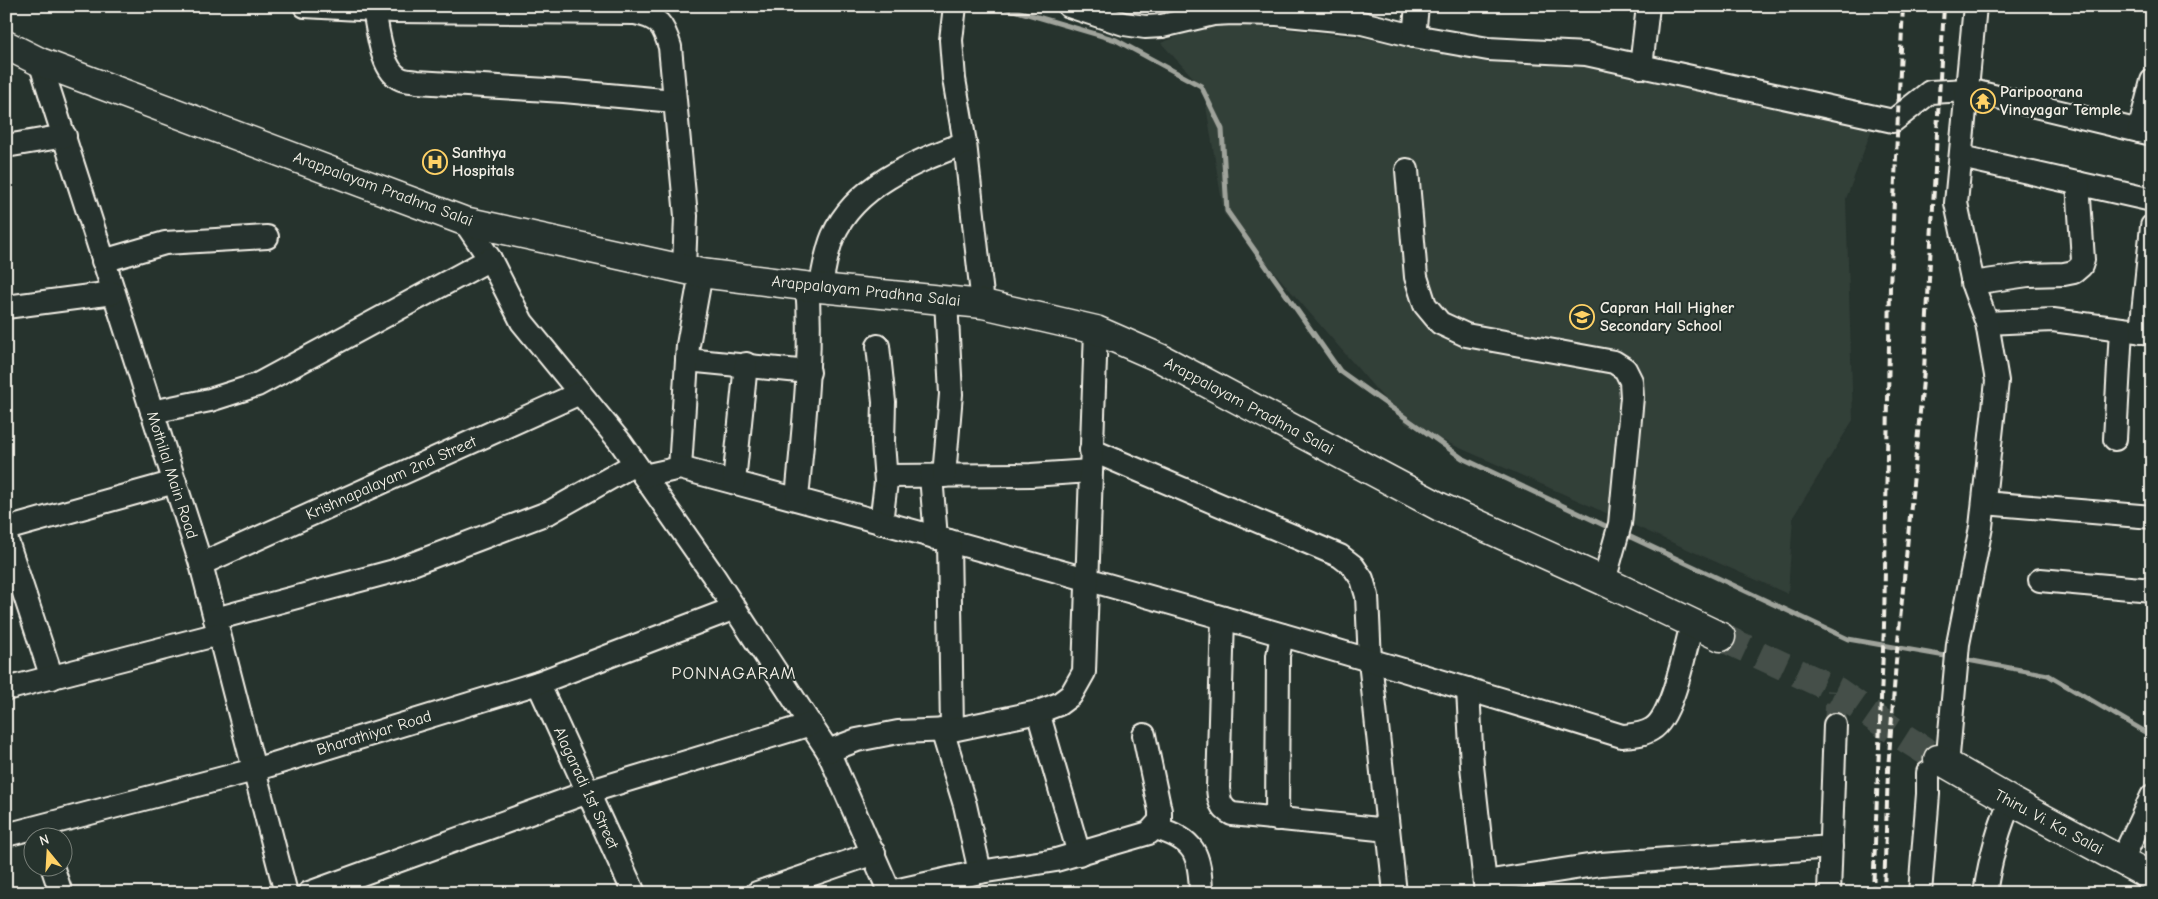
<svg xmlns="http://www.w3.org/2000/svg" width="2158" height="899" font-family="'Comic Neue',sans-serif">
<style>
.built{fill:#333f39}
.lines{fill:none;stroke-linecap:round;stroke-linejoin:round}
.stream{stroke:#9fa39b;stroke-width:5}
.minor-tunnel{stroke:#455049;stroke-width:22;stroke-dasharray:22 11;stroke-linecap:butt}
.major-tunnel{stroke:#455049;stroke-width:28;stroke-dasharray:28 14;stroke-linecap:butt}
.minor-casing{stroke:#f4f1e8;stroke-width:26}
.major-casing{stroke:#f4f1e8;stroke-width:31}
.minor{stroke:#26332d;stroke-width:22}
.major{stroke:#26332d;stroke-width:28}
.rail{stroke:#f4f1e8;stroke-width:4;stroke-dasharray:8 4;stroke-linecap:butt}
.labels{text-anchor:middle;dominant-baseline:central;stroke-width:4;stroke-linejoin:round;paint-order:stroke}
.poi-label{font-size:16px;font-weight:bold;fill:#f4f1e8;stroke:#26332d;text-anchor:start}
.street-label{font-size:16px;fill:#f4f1e8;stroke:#26332d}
.neighbourhood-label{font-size:18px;letter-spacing:1px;fill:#f4f1e8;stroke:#26332d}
</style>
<rect width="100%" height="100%" fill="#26332d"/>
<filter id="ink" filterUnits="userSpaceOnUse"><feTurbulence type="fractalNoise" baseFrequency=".02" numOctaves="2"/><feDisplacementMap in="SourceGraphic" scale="10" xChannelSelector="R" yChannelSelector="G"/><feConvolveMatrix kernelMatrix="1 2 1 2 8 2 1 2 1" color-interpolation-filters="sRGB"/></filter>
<g filter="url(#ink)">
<path class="built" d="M1217 21 1368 39 1457 56 1578 63 1874 123 1846 199 1853 420 1793 517 1788 594 1406 424 1224 214 1203 88 1161 43Z"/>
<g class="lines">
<g class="stream">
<path d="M1000 6 1116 40 1201 86 1222 129 1227 211 1340 371 1462 458 1612 529"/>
<path d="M1622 533 1848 639 1951 657"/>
<path d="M1962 659 2048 675 2152 736"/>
</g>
<path class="minor-tunnel" d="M1835 725 1837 691"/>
<path class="major-tunnel" d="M1721 637 1837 691 1900 735 1938 759"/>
<defs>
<g id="minor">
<path d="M305 6 394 11 635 13C659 18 663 24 670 47L686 216 684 268"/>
<path d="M955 6 951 40 954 79 965 143 983 304"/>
<path d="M1069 6 1124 24 1145 27 1162 26 1213 14 1233 13 1277 14 1358 22 1414 36 1488 49 1586 54 1893 121 1930 92 1968 90 2152 134"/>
<path d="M374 10C378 29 381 71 401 79 406 81 412 81 417 82L564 91 674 101"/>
<path d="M1414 36 1417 6"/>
<path d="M40 62 201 564 286 893"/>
<path d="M1641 67 1648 6"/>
<path d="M2139 131 2152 81"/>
<path d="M6 146 65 136"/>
<path d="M1961 157 2152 200"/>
<path d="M1407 170 1416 277 1425 305 1440 323 1466 335 1614 362 1625 369 1631 381 1632 397 1620 524 1604 581"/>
<path d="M464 221 490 259 522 322 621 443 713 575 818 736 828 751 890 893"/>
<path d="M103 261 165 243 267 237"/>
<path d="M1972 283 2028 275 2064 274 2074 272 2081 266 2083 260 2078 183"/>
<path d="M820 288C824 272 826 252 833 236 856 184 916 162 965 143"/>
<path d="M6 307 113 293"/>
<path d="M1987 323 2053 320 2152 333"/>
<path d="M2141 332 2152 226"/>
<path d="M878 346 884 402 883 442 886 482 881 523"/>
<path d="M687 360 809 372"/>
<path d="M152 412 210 400 257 385 490 259"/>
<path d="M2115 439 2121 329"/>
<path d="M1091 450 1340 556 1353 566 1362 579 1367 596 1370 661 1395 893"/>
<path d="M680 468 688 345 701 273"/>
<path d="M644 476 680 468C995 552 1310 640 1622 736 1632 735 1643 735 1652 729 1673 717 1685 649 1692 624"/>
<path d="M886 476 1031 475 1090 471"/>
<path d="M931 476 936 538"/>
<path d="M944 476 951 394 946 300"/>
<path d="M734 482 746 364"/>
<path d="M797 499C803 428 813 357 807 285"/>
<path d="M1984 503 2152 517"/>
<path d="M6 529 175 482"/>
<path d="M6 538 52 678"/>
<path d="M949 541 952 730"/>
<path d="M201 564 580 393"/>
<path d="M2040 580 2152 590"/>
<path d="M1223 618 1218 788C1219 800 1220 808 1232 814L1388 830"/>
<path d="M215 619 394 571 550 512 635 464"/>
<path d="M538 683 634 893"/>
<path d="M6 689 219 634"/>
<path d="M1468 689 1472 766 1486 893"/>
<path d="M1038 712 1079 854"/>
<path d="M942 730 965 805 980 872"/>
<path d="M828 751 857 740 898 732 952 730 1038 712 1059 704 1071 695 1084 672 1096 330"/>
<path d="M1947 766 1958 644 1981 527 1997 381 1987 323 1974 288 1956 203 1975 6"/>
<path d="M1277 819 1278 656 1282 635"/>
<path d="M1156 828C1195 840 1200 853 1201 893"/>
<path d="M6 835 254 770 538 683 735 608"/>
<path d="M2122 860 2152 796"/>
<path d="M52 866 61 893"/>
<path d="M1485 882 1601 864 1831 847"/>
<path d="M890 892 980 872 1056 860 1149 833 1160 821V811L1144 735"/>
<path d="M309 893 588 792 811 724"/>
<path d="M757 893 874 853"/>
<path d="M1829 893 1835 725"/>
<path d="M1920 893 1928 794V773"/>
<path d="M1985 893C1990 861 1997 830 2011 801"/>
</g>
<g id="major">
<path d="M6 45 40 62 464 221 701 273 820 288 983 304 1096 330 1160 358 1440 507 1604 581 1721 637"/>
<path d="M1938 759 2011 801 2152 877"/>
</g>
</defs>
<use href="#minor" class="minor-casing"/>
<use href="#major" class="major-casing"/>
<use href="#minor" class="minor"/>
<use href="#major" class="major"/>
<g class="rail">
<path d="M1873 893 1884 626 1890 287 1903 6"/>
<path d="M1884 893 1888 770 1896 662 1924 370 1944 6"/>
</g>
</g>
</g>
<defs>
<symbol id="temple-ring" viewBox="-11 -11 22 22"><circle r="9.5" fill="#26332d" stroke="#ffd166" stroke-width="1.5"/><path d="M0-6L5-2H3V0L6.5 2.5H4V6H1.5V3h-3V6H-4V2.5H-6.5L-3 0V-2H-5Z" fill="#ffd166"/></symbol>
<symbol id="hospital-ring" viewBox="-11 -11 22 22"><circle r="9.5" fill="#26332d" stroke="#ffd166" stroke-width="1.5"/><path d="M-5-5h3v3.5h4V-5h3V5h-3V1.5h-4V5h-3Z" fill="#ffd166"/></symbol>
<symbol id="school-ring" viewBox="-11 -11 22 22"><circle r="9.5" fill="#26332d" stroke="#ffd166" stroke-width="1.5"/><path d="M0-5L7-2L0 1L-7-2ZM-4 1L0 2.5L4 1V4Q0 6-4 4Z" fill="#ffd166"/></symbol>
</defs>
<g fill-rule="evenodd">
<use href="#temple-ring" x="1969" y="87" width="28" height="28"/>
<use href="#hospital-ring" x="421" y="148" width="28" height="28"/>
<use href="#school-ring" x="1568" y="303" width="28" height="28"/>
</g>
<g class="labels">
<g class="poi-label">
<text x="2000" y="92">Paripoorana<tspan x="2000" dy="18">Vinayagar Temple</tspan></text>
<text x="452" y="153">Santhya<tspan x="452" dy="18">Hospitals</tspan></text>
<text x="1600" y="308">Capran Hall Higher<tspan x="1600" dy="18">Secondary School</tspan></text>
</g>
<g class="street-label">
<text transform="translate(383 189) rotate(20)">Arappalayam Pradhna Salai</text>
<text transform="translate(866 291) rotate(6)">Arappalayam Pradhna Salai</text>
<text transform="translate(1249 406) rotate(28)">Arappalayam Pradhna Salai</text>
<text transform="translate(172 475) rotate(72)">Mothilal Main Road</text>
<text transform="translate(391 478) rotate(-24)">Krishnapalayam 2nd Street</text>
<text transform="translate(374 733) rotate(-17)">Bharathiyar Road</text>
<text transform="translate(586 788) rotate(65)">Alagaradi 1st Street</text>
<text transform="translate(2049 822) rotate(28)">Thiru. Vi. Ka. Salai</text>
</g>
<g class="neighbourhood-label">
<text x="734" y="673">PONNAGARAM</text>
</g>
</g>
<rect width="2158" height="899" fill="none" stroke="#26332d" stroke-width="25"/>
<rect x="12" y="12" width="2133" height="874" fill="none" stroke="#f4f1e8" stroke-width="2" filter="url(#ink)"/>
<g transform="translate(48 852) rotate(342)"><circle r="24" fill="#26332d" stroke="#787f78"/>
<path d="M0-4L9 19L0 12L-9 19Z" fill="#ffd166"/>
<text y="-8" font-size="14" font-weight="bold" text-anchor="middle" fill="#f4f1e8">N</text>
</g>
</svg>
